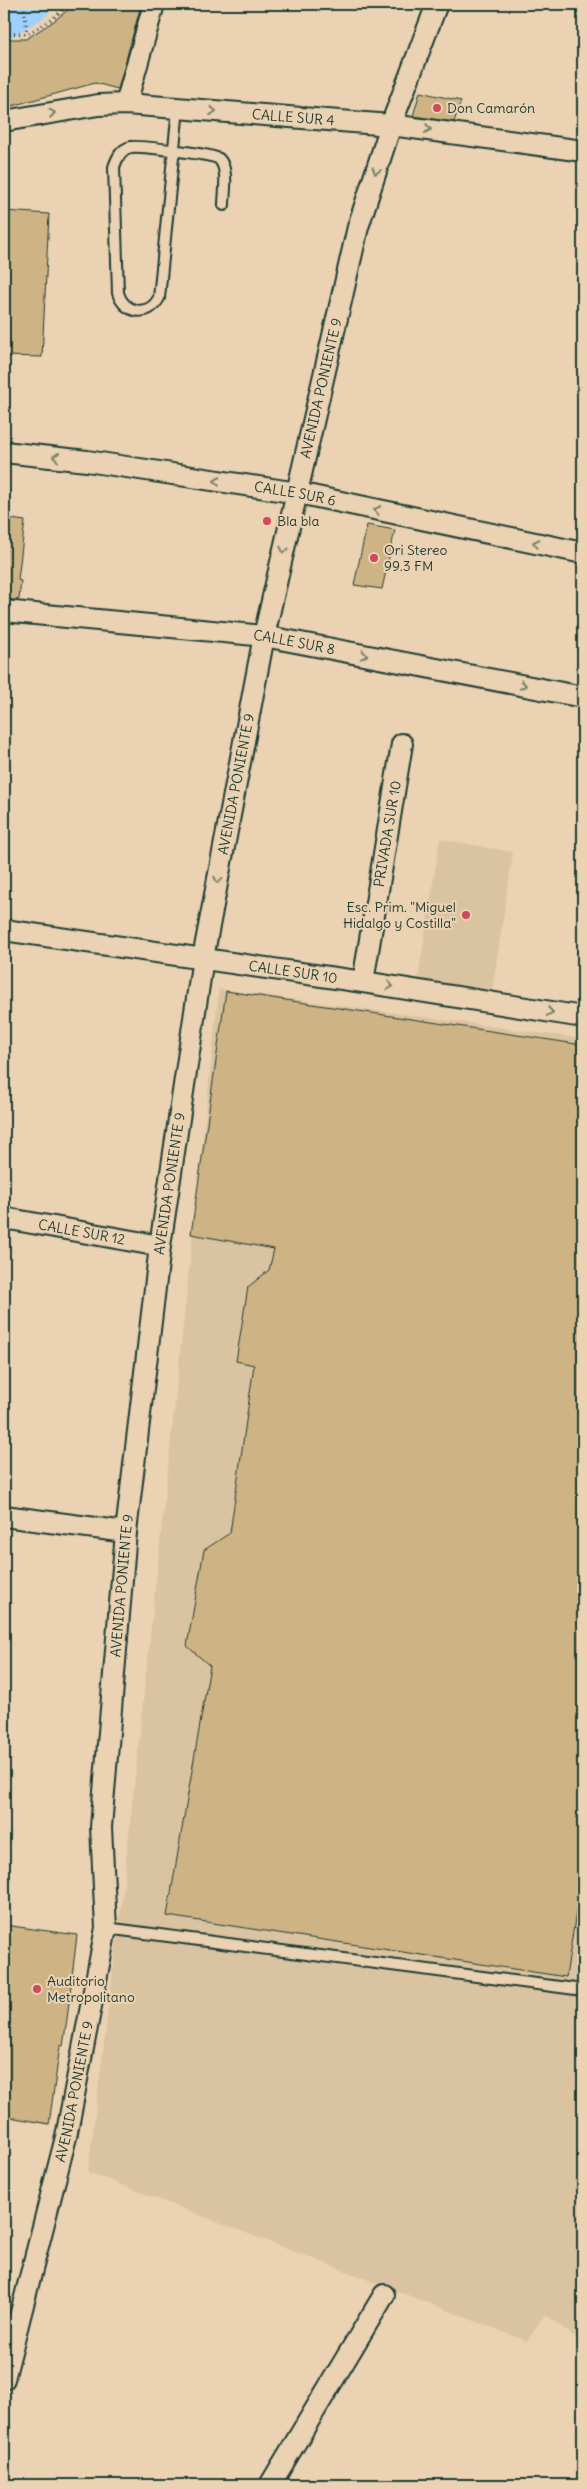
<svg xmlns="http://www.w3.org/2000/svg" width="587" height="2489" font-family="Delius,sans-serif">
<style>
.built{fill:#dac3a0}
.lines{fill:none;stroke-linecap:round;stroke-linejoin:round}
.river{stroke:#a0d1fc;stroke-width:35}
.building{fill:#ceb384;stroke:#1f3d34}
.service-casing{stroke:#1f3d34;stroke-width:14}
.minor-casing{stroke:#1f3d34;stroke-width:24}
.path{stroke:#1f3d34;stroke-width:3;stroke-dasharray:1 4;stroke-linecap:butt}
.service{stroke:#ead2b2;stroke-width:10}
.minor{stroke:#ead2b2;stroke-width:20}
.oneway{stroke:#7a806d}
.poi-dot{fill:#d1495b;stroke:#ead2b2;stroke-width:2}
.labels{text-anchor:middle;dominant-baseline:central;stroke-width:4;stroke-linejoin:round;paint-order:stroke}
.poi-label{font-size:14px;fill:#1f3d34;stroke:#ead2b2;text-anchor:start}
.street-label{font-size:14px;fill:#1f3d34;stroke:#ead2b2}
</style>
<rect width="100%" height="100%" fill="#ead2b2"/>
<filter id="ink" filterUnits="userSpaceOnUse"><feTurbulence type="fractalNoise" baseFrequency=".02" numOctaves="2"/><feDisplacementMap in="SourceGraphic" scale="10" xChannelSelector="R" yChannelSelector="G"/><feConvolveMatrix kernelMatrix="1 2 1 2 8 2 1 2 1" color-interpolation-filters="sRGB"/></filter>
<g filter="url(#ink)">
<g class="built">
<path d="M440 839 513 852 492 991 418 979Z"/>
<path d="M219 989 583 1039V2344L545 2314 527 2341 88 2172 123 1890Z"/>
</g>
<g class="lines">
<path class="river" d="M4 21 33 4"/>
</g>
<g class="building">
<path d="M75 4H100L140 9 118 89 95 83 4 108V39H26L54 21Z"/>
<path d="M420 92 461 101 454 122 413 116Z"/>
<path d="M4 211 49 214 42 357 4 356Z"/>
<path d="M4 518 25 521 18 580 21 581 19 599 15 600 4 599Z"/>
<path d="M367 525 395 530 382 589 354 585Z"/>
<path d="M226 991 583 1045V1867L566 1977 167 1916 210 1666 187 1646 204 1550 230 1533 254 1365 236 1361 248 1287 269 1270 274 1249 191 1234Z"/>
<path d="M4 1925 77 1935 67 2019 63 2046H60L49 2124 4 2116Z"/>
</g>
<g class="lines">
<defs>
<g id="service">
<path d="M178 108 159 298C148 318 124 313 118 293L114 167C117 158 121 149 131 147 141 146 213 154 219 159 229 169 224 193 224 205"/>
<path d="M106 1928 583 1990"/>
</g>
<g id="minor">
<path d="M126 104 154 4"/>
<path id="s1" d="M4 121 98 105 126 104 391 125 583 151"/>
<path id="s2" d="M4 452 87 461 298 493 583 553"/>
<path id="s3" d="M4 611 264 636 583 697"/>
<path id="s4" d="M4 930 363 982 583 1017"/>
<path id="s5" d="M363 982 402 744"/>
<path id="s6" d="M4 1218 160 1246"/>
<path d="M4 1516 126 1532"/>
<path id="s7" d="M4 2379 66 2137 106 1928 101 1827 126 1532 160 1246 203 958 264 636 358 227 391 125 437 4"/>
<path d="M270 2485 384 2295"/>
</g>
</defs>
<use href="#service" class="service-casing"/>
<use href="#minor" class="minor-casing"/>
<g class="path">
<path d="M24 4 27 34"/>
<path d="M4 10 12 4"/>
<path d="M4 33 27 34 51 20 70 4"/>
</g>
<use href="#service" class="service"/>
<use href="#minor" class="minor"/>
</g>
<defs><path id="oneway-chevron" d="M-2-3.5L2.5 0L-2 3.5" fill="none" stroke-width="1.6" stroke-linecap="round" stroke-linejoin="round" transform="scale(1.25)"/></defs>
<g class="oneway">
<use href="#oneway-chevron" transform="translate(213 111) rotate(4)"/>
<use href="#oneway-chevron" transform="translate(52 113) rotate(-9)"/>
<use href="#oneway-chevron" transform="translate(428 129) rotate(8)"/>
<use href="#oneway-chevron" transform="translate(376 171) rotate(108)"/>
<use href="#oneway-chevron" transform="translate(56 457) rotate(-174)"/>
<use href="#oneway-chevron" transform="translate(217 481) rotate(-171)"/>
<use href="#oneway-chevron" transform="translate(377 510) rotate(-168)"/>
<use href="#oneway-chevron" transform="translate(536 543) rotate(-168)"/>
<use href="#oneway-chevron" transform="translate(284 550) rotate(103)"/>
<use href="#oneway-chevron" transform="translate(364 655) rotate(11)"/>
<use href="#oneway-chevron" transform="translate(523 685) rotate(11)"/>
<use href="#oneway-chevron" transform="translate(218 880) rotate(101)"/>
<use href="#oneway-chevron" transform="translate(390 986) rotate(9)"/>
<use href="#oneway-chevron" transform="translate(550 1012) rotate(9)"/>
</g>
</g>
<g class="poi-dot">
<circle cx="437" cy="108" r="5"/>
<circle cx="267" cy="521" r="5"/>
<circle cx="374" cy="558" r="5"/>
<circle cx="466" cy="915" r="5"/>
<circle cx="37" cy="1989" r="5"/>
</g>
<g class="labels">
<g class="poi-label">
<text x="447" y="108">Don Camarón</text>
<text x="277" y="521">Bla bla</text>
<text x="384" y="550">Ori Stereo<tspan x="384" dy="16">99.3 FM</tspan></text>
<text x="456" y="907" text-anchor="end">Esc. Prim. "Miguel<tspan x="456" dy="16">Hidalgo y Costilla"</tspan></text>
<text x="47" y="1981">Auditorio<tspan x="47" dy="16">Metropolitano</tspan></text>
</g>
<g class="street-label">
<text stroke="none"><textPath href="#s1" startOffset="291">CALLE SUR 4</textPath></text>
<text stroke="none"><textPath href="#s7" startOffset="2021">AVENIDA PONIENTE 9</textPath></text>
<text stroke="none"><textPath href="#s2" startOffset="294">CALLE SUR 6</textPath></text>
<text stroke="none"><textPath href="#s3" startOffset="292">CALLE SUR 8</textPath></text>
<text stroke="none"><textPath href="#s7" startOffset="1616">AVENIDA PONIENTE 9</textPath></text>
<text stroke="none"><textPath href="#s5" startOffset="150">PRIVADA SUR 10</textPath></text>
<text stroke="none"><textPath href="#s4" startOffset="292">CALLE SUR 10</textPath></text>
<text stroke="none"><textPath href="#s7" startOffset="1211">AVENIDA PONIENTE 9</textPath></text>
<text stroke="none"><textPath href="#s6" startOffset="79">CALLE SUR 12</textPath></text>
<text stroke="none"><textPath href="#s7" startOffset="806">AVENIDA PONIENTE 9</textPath></text>
<text stroke="none"><textPath href="#s7" startOffset="296">AVENIDA PONIENTE 9</textPath></text>
</g>
</g>
<rect width="587" height="2489" fill="none" stroke="#ead2b2" stroke-width="20"/>
<rect x="10" y="10" width="567" height="2469" fill="none" stroke="#1f3d34" stroke-width="2" filter="url(#ink)"/>
</svg>
